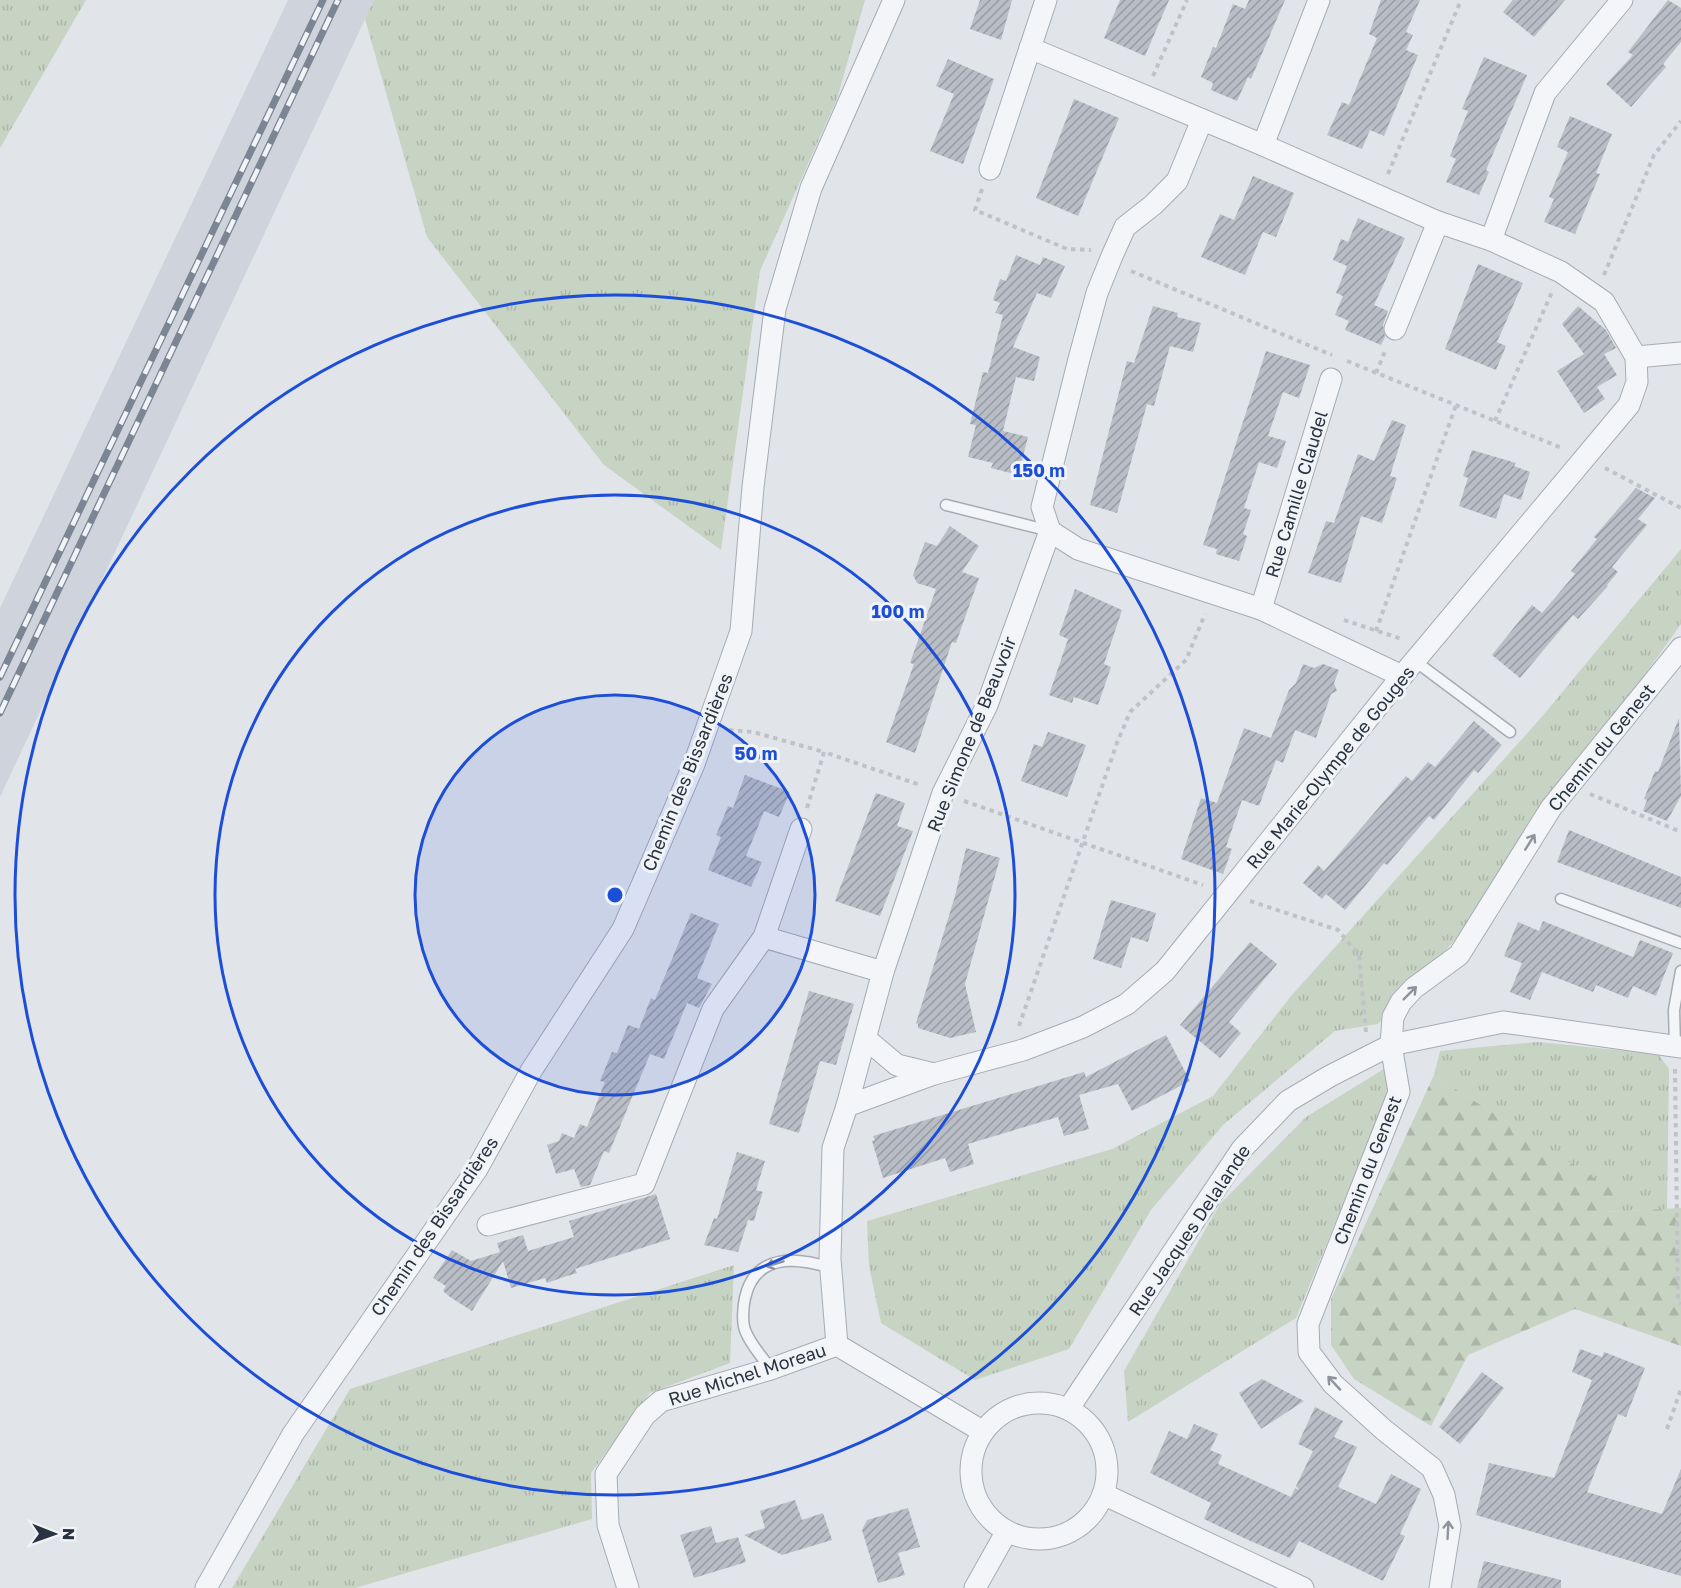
<svg xmlns="http://www.w3.org/2000/svg" width="1681" height="1588" font-family="'Golos Text',sans-serif">
<style>
.built{fill:#cfd4dc}
.grass{fill:url(#grass-tufts)}
.forest{fill:url(#forest-firs)}
.building{fill:url(#building-hatch)}
.lines{fill:none;stroke-linecap:round;stroke-linejoin:round}
.lane-casing{stroke:#a6acb4;stroke-width:13}
.street-casing{stroke:#a6acb4;stroke-width:23}
.path{stroke:#bfc3c8;stroke-width:4;stroke-dasharray:4.5 4.5;stroke-linecap:butt}
.lane{stroke:#f4f5f8;stroke-width:10}
.street{stroke:#f4f5f8;stroke-width:21}
.rail-casing{stroke:#7b8593;stroke-width:7}
.rail{stroke:#f1f4f7;stroke-width:4.5;stroke-dasharray:14;stroke-linecap:butt}
.oneway{stroke:#8f949c}
.ring{fill:none;stroke:#1d4ed8;stroke-width:3}
.labels{text-anchor:middle;dominant-baseline:central;stroke-width:6;stroke-linejoin:round;paint-order:stroke}
.street-label{font-size:18px;fill:#2a3341;stroke:#f1f4f7}
.centre{fill:#1d4ed8;stroke:#f1f4f7;stroke-width:3}
.ring-label{font-size:18px;text-anchor:middle;font-weight:bold;fill:#1d4ed8;stroke:#f1f4f7;stroke-width:6;stroke-linejoin:round;paint-order:stroke}
</style>
<defs>
<pattern id="grass-tufts" width="24" height="20" patternUnits="userSpaceOnUse" patternTransform="scale(1.5)"><rect width="24" height="20" fill="#c7d3c3"/><path d="M3 7l-1-3M5 7V3M7 7l1-3M15 17l-1-3M17 17v-4M19 17l1-3" fill="none" stroke="#abb6a9"/></pattern>
<pattern id="forest-firs" width="22" height="20" patternUnits="userSpaceOnUse" patternTransform="scale(1.5)"><rect width="22" height="20" fill="#c7d3c3"/><path d="M5 1l3.5 6h-7zM16 11l3.5 6h-7z" fill="#abb6a9"/></pattern>
<pattern id="building-hatch" width="6" height="6" patternUnits="userSpaceOnUse" patternTransform="scale(1.5)"><rect width="6" height="6" fill="#b9bec6"/><path d="M-1 1l2-2M0 6l6-6M5 7l2-2" fill="none" stroke="#979ba2"/></pattern>
</defs>
<rect width="100%" height="100%" fill="#e1e5ea"/>
<path class="built" d="M288 0H374L0 797V608Z"/>
<g class="grass">
<path d="M0 0H86L0 148Z"/>
<path d="M374 0H865L837 99 760 271 721 550 604 465 427 237 365 19Z"/>
<path d="M1681 549V624L1455 940 1378 1024 1335 1031 1223 1125 1151 1210 1069 1349 975 1380 881 1323 869 1266 867 1221 1112 1149 1213 1096 1291 996 1540 719Z"/>
<path d="M1538 1042 1658 1054 1669 1069 1667 1209 1605 1212 1618 1194 1434 1075 1440 1051Z"/>
<path d="M1387 1067 1391 1088 1296 1318 1128 1422 1124 1371 1220 1204 1306 1117Z"/>
<path d="M734 1265 730 1363 650 1393 591 1473 592 1519 355 1588H232L350 1389Z"/>
</g>
<path class="forest" d="M1434 1075 1619 1194 1606 1212 1681 1208V1346L1575 1309 1468 1355 1431 1426 1354 1379 1331 1345V1299Z"/>
<g class="building">
<path d="M980 0H1012L1001 40 970 29Z"/>
<path d="M1120 0H1169L1145 56 1104 38Z"/>
<path d="M1249 0H1285L1251 79 1248 77 1237 101 1211 90 1213 83 1201 77 1213 47 1216 48 1233 4 1245 9Z"/>
<path d="M1381 0H1420L1406 32 1413 35 1406 50 1418 55 1384 136 1370 130 1362 149 1327 135 1342 102 1349 105 1377 38 1369 34Z"/>
<path d="M1513 0H1565L1534 37 1503 12Z"/>
<path d="M1668 0 1681 8V42L1663 64 1666 67 1631 107 1606 84 1633 55 1628 52Z"/>
<path d="M1484 57 1527 75 1486 170 1489 172 1479 195 1446 182 1456 159 1450 156 1468 111 1462 109Z"/>
<path d="M948 59 994 79 963 164 930 151 954 94 936 86Z"/>
<path d="M1074 99 1119 118 1078 216 1036 198Z"/>
<path d="M1570 116 1612 134 1596 173 1600 174 1575 234 1544 222 1554 199 1549 197 1568 152 1557 147Z"/>
<path d="M1253 176 1294 193 1276 237 1263 232 1245 275 1201 257 1220 214 1234 220Z"/>
<path d="M1358 218 1405 238 1374 305 1388 311 1383 325 1385 337 1381 345 1345 330 1349 321 1335 315 1343 296 1336 293 1347 266 1333 260 1341 239 1348 242Z"/>
<path d="M1016 255 1040 265 1043 257 1065 266 1051 298 1037 293 1013 347 1040 357 1034 381 1016 377 1003 431 1028 437 1018 475 991 468 993 463 968 457 976 425 970 424 983 372 988 373 1003 315 995 313 1000 303 993 300 1000 279 1006 281Z"/>
<path d="M1478 264 1523 283 1497 342 1506 346 1496 370 1445 349Z"/>
<path d="M1153 306 1178 313 1177 317 1201 323 1193 352 1170 346 1154 406 1147 404 1117 513 1090 505 1127 361 1134 363Z"/>
<path d="M1578 306 1606 330 1616 348 1604 354 1617 375 1597 387 1605 399 1584 413 1557 371 1584 354 1562 324Z"/>
<path d="M1266 351 1310 365 1299 398 1283 392 1268 436 1286 441 1277 468 1259 462 1244 508 1251 510 1243 534 1247 536 1239 561 1216 554 1217 549 1203 545Z"/>
<path d="M1392 420 1406 425 1390 476 1397 478 1382 523 1361 516 1341 583 1308 573 1326 521 1334 523 1358 454 1374 461Z"/>
<path d="M1472 450 1516 463 1514 466 1530 472 1521 500 1504 494 1496 519 1459 506 1468 478 1463 476Z"/>
<path d="M1636 488 1655 498 1638 519 1647 525 1612 567 1618 572 1607 585 1608 586 1578 619 1573 615 1520 678 1492 655 1532 605 1542 613 1575 574 1571 571 1597 539 1594 537Z"/>
<path d="M950 526 979 546 962 572 979 578 956 643 952 642 915 753 886 742 914 664 910 663 936 589 917 583 913 575 925 542 937 546Z"/>
<path d="M1075 589 1122 610 1104 664 1111 667 1098 705 1074 697 1072 703 1049 695 1068 639 1059 635Z"/>
<path d="M1303 664 1314 668 1323 664 1339 670 1334 683 1337 691 1331 694 1316 738 1295 730 1283 763 1276 760 1259 806 1242 800 1226 847 1232 849 1223 874 1181 859 1201 798 1217 803 1244 728 1271 738 1289 690 1296 683Z"/>
<path d="M1679 718 1681 796 1667 821 1643 811 1647 800 1644 799 1655 771 1658 772Z"/>
<path d="M1474 721 1502 745 1478 773 1474 770 1434 820 1429 816 1387 865 1384 863 1345 910 1326 894 1322 899 1303 883 1318 865 1324 871 1406 776 1412 781 1428 762 1435 767Z"/>
<path d="M1048 732 1086 745 1067 797 1021 781 1034 744 1042 747Z"/>
<path d="M745 775 790 792 779 817 764 811 755 834 746 856 762 862 751 887 708 870 721 837 716 835 722 821 728 806 733 808Z"/>
<path d="M876 793 905 803 897 826 913 831 880 916 835 901Z"/>
<path d="M1569 830 1681 877V908L1557 862Z"/>
<path d="M966 848 1000 858 965 984 976 1032 950 1038 918 1028V1024L916 1023 955 896Z"/>
<path d="M1111 900 1156 913 1148 942 1131 937 1121 968 1093 959Z"/>
<path d="M691 913 719 924 697 978 712 984 699 1008 687 1003 664 1059 650 1054 609 1153 604 1151 590 1185 581 1187 574 1169 556 1174 547 1145 559 1141 562 1133 574 1138 580 1124 587 1127 605 1082 600 1081 612 1052 617 1053 628 1025 639 1029 651 998 655 1000Z"/>
<path d="M1543 921 1633 957 1640 940 1673 953 1656 996 1633 986 1628 998 1596 985 1593 992 1542 972 1530 1000 1510 992 1522 963 1504 956 1518 922 1539 931Z"/>
<path d="M1250 942 1277 964 1229 1022 1241 1033 1220 1058 1180 1025Z"/>
<path d="M809 991 854 1004 836 1065 820 1061 799 1133 769 1124Z"/>
<path d="M1166 1035 1190 1081 1132 1111 1118 1084 1079 1095 1089 1129 1064 1136 1058 1117 968 1144 974 1164 950 1172 945 1158 883 1178 872 1141 875 1140 873 1136 1084 1072 1086 1077Z"/>
<path d="M737 1152 765 1161 756 1190 763 1192 758 1207 754 1221 748 1220 738 1252 704 1245 714 1218 717 1219Z"/>
<path d="M656 1194 670 1239 575 1269 577 1273 561 1278 547 1283 545 1278 511 1288 503 1261 472 1311 450 1297 443 1291 446 1286 433 1278 452 1250 471 1261 500 1252 497 1243 523 1235 528 1251 574 1237 569 1221Z"/>
<path d="M1580 1349 1602 1357 1604 1352 1645 1368 1626 1417 1618 1414 1587 1492 1662 1514 1681 1469V1576L1476 1515 1489 1463 1554 1478 1592 1380 1572 1372Z"/>
<path d="M1482 1372 1504 1388 1460 1444 1439 1427Z"/>
<path d="M1262 1379 1304 1401 1261 1429 1239 1393Z"/>
<path d="M1315 1407 1343 1421 1334 1437 1357 1447 1338 1487 1376 1504 1391 1474 1421 1489 1400 1534 1405 1536 1383 1581 1299 1541 1290 1558 1246 1539 1204 1519 1211 1503 1150 1473 1169 1431 1187 1439 1194 1424 1218 1434 1210 1450 1222 1455 1218 1464 1291 1497 1295 1488 1299 1490 1296 1486 1313 1451 1298 1444Z"/>
<path d="M795 1500 802 1520 823 1513 832 1540 782 1555 744 1535 765 1528 760 1511Z"/>
<path d="M908 1508 920 1547 898 1553 905 1575 878 1583 862 1530 867 1520Z"/>
<path d="M711 1526 716 1543 738 1537 746 1562 694 1578 680 1535Z"/>
<path d="M1484 1561 1561 1580V1588H1477Z"/>
</g>
<g class="lines">
<defs>
<g id="lane">
<path d="M946 505 1050 531"/>
<path d="M1415 661 1510 732"/>
<path d="M1561 899 1681 943"/>
<path d="M1675 1047 1674 1010 1681 971"/>
<path d="M771 1369C762 1357 750 1344 745 1330 742 1322 743 1307 745 1298 755 1253 796 1257 831 1268"/>
</g>
<g id="street">
<path d="M1263 145 1319 0"/>
<path d="M990 169 1046 0"/>
<path d="M1491 240 1545 93 1622 0"/>
<path d="M1395 329 1438 222"/>
<path d="M1636 357 1681 353"/>
<path d="M1050 531 1078 549 1261 609 1402 676"/>
<path d="M1261 609 1331 379"/>
<path d="M764 937 883 972"/>
<path d="M866 1039 897 1065 934 1074"/>
<path d="M847 1106 934 1074 1023 1050 1083 1027 1127 1004 1165 971 1402 676 1629 405 1637 382 1636 357 1604 302 1561 272 1491 240 1438 222 1263 145 1030 48"/>
<path d="M488 1225 644 1184 713 1009 764 937 801 829"/>
<path d="M837 1345 830 1259 833 1148 847 1106 883 972 943 793 987 705 1050 531 1042 507 1079 359 1097 293 1112 256 1125 227 1153 205 1177 181 1202 120"/>
<circle cx="1039" cy="1471" r="68"/>
<path d="M1069 1408 1242 1149 1288 1101 1330 1076 1391 1045 1503 1022 1681 1047"/>
<path d="M1103 1494 1303 1588"/>
<path d="M206 1588 293 1434 477 1169 531 1071 623 929 694 764 741 631 753 487 775 309 811 188 894 0"/>
<path d="M628 1588 608 1525 606 1474 645 1415 661 1401 771 1369 837 1345 982 1431"/>
<path d="M975 1588 1007 1531"/>
<path d="M1440 1588 1450 1526 1444 1495 1432 1468 1384 1430 1333 1384 1309 1352 1308 1324 1399 1092 1391 1045 1393 1017 1401 1002 1414 988 1459 955 1551 808 1681 648"/>
</g>
</defs>
<use href="#lane" class="lane-casing"/>
<use href="#street" class="street-casing"/>
<g class="path">
<path d="M1153 76 1187 0"/>
<path d="M1388 174 1461 0"/>
<path d="M982 189 975 210 1067 249 1091 250"/>
<path d="M1131 271 1332 355"/>
<path d="M1604 275 1654 155 1681 121"/>
<path d="M1347 361 1562 448"/>
<path d="M1376 373 1386 349"/>
<path d="M1495 421 1552 292"/>
<path d="M1605 468 1681 508"/>
<path d="M1344 620 1402 639"/>
<path d="M1376 631 1456 405"/>
<path d="M729 730 753 732 824 752"/>
<path d="M1590 794 1681 832"/>
<path d="M964 801 1203 885"/>
<path d="M807 808 824 752 920 785"/>
<path d="M1250 901 1338 930 1359 955 1366 1032"/>
<path d="M1019 1026 1117 743 1130 712 1186 660 1205 614"/>
<path d="M1675 1069 1678 1299 1681 1304"/>
<path d="M1667 1429 1681 1389"/>
</g>
<use href="#lane" class="lane"/>
<use href="#street" class="street"/>
<defs>
<g id="rail">
<path d="M0 677 323 0"/>
<path d="M0 713 338 0"/>
</g>
</defs>
<use href="#rail" class="rail-casing"/>
<use href="#rail" class="rail"/>
</g>
<defs><path id="oneway-shaft" d="M-6 0H5M1.5-3L5.5 0L1.5 3" fill="none" stroke-width="1.6" stroke-linecap="round" stroke-linejoin="round" transform="scale(1.5)"/></defs>
<g class="oneway">
<use href="#oneway-shaft" transform="translate(1530 842) rotate(-58)"/>
<use href="#oneway-shaft" transform="translate(1410 993) rotate(-45)"/>
<use href="#oneway-shaft" transform="translate(775 1264) rotate(163)"/>
<use href="#oneway-shaft" transform="translate(1334 1383) rotate(-133)"/>
<use href="#oneway-shaft" transform="translate(1448 1530) rotate(-87)"/>
</g>
<circle cx="615" cy="895" r="200" fill="#1d4ed8" fill-opacity=".12"/>
<g class="ring">
<circle cx="615" cy="895" r="200"/>
<circle cx="615" cy="895" r="400"/>
<circle cx="615" cy="895" r="600"/>
</g>
<g class="labels">
<g class="street-label">
<text transform="translate(1296 494) rotate(-73)">Rue Camille Claudel</text>
<text transform="translate(971 734) rotate(-68)">Rue Simone de Beauvoir</text>
<text transform="translate(1601 747) rotate(-51)">Chemin du Genest</text>
<text transform="translate(1330 767) rotate(-51)">Rue Marie-Olympe de Gouges</text>
<text transform="translate(687 772) rotate(-68)">Chemin des Bissardières</text>
<text transform="translate(1367 1170) rotate(-69)">Chemin du Genest</text>
<text transform="translate(434 1226) rotate(-56)">Chemin des Bissardières</text>
<text transform="translate(1189 1230) rotate(-56)">Rue Jacques Delalande</text>
<text transform="translate(747 1374) rotate(-18)">Rue Michel Moreau</text>
</g>
</g>
<circle cx="615" cy="895" r="9" class="centre"/>
<g class="ring-label">
<text x="1039" y="477">150 m</text>
<text x="898" y="618">100 m</text>
<text x="756" y="760">50 m</text>
</g>
<g transform="translate(54 1534) rotate(91)" stroke="#f1f4f7" stroke-width="4.5" paint-order="stroke">
<path d="M0-4.5L10 22L0 15L-10 22Z" fill="#2a3341"/>
<text y="-9" font-size="16" font-weight="bold" text-anchor="middle" fill="#2a3341">N</text>
</g>
</svg>
